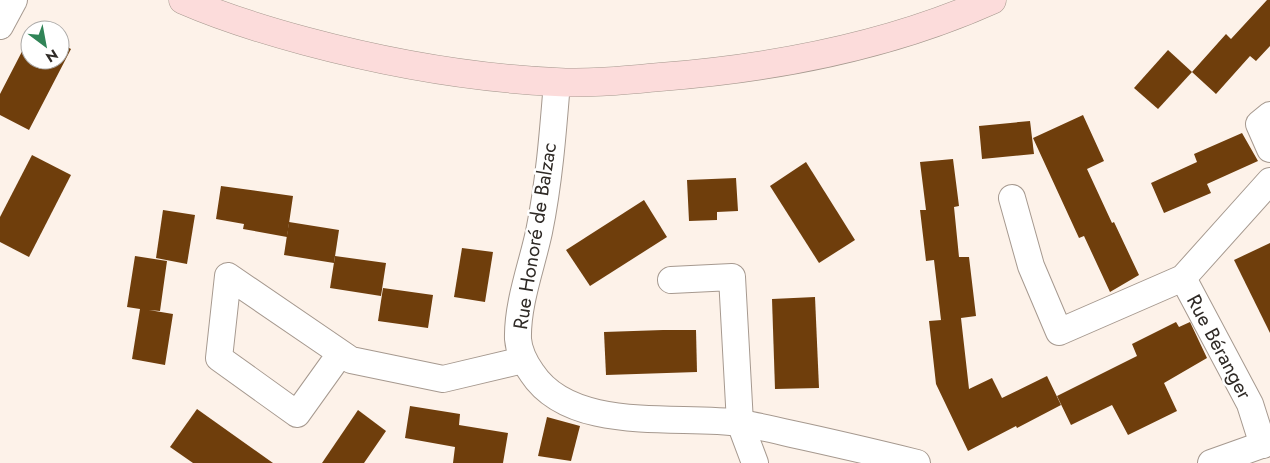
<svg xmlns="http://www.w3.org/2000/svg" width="1270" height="463" font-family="Jost,sans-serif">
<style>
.building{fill:#6f3e0c}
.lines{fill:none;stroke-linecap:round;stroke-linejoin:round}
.street-casing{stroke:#a6998f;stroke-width:28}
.secondary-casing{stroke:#a6998f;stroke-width:29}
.street{stroke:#fff;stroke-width:26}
.secondary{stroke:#fcdcdb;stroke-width:28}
.labels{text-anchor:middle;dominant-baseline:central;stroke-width:5;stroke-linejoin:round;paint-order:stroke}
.street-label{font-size:20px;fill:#2f2a26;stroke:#fff}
</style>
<rect width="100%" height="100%" fill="#fdf2e9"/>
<g class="building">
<path d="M1267 0H1270V46L1256 61 1250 56 1216 94 1192 72 1226 34 1231 39Z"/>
<path d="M30 36V60H60V43L71 49 29 130 0 115V94Z"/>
<path d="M1168 50 1192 72 1158 109 1134 88Z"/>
<path d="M1083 115 1104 161 1087 169 1112 223 1114 222 1139 275 1110 292 1084 236 1079 238 1033 138Z"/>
<path d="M1030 121 1034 154 982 159 979 126Z"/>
<path d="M1242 133 1258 161 1207 184 1211 193 1164 213 1151 183 1197 162 1194 154Z"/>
<path d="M32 155 71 175 29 257 0 242V217Z"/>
<path d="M953 159 959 206 954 207 959 257H969L976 316 961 318 969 389 992 378 1002 398 1047 376 1061 405 1017 428 1016 426 968 451 936 384 929 321 954 319 941 320 934 260 926 261 920 210H926L920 162Z"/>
<path d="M806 162 855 240 819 263 770 186Z"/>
<path d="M736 178 738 211 717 212V220L689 221 687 180Z"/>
<path d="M221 186 293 196 287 237 243 229 244 224 216 219Z"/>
<path d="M644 200 667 237 590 286 566 250Z"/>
<path d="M163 210 195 215 187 264 156 258Z"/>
<path d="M289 222 339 230 334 263 284 255Z"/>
<path d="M1270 243V333L1234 260Z"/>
<path d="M462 248 493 252 485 302 454 297Z"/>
<path d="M135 256 167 261 160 311 149 310 173 314 165 365 132 359 140 309 127 307Z"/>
<path d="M335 256 386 263 381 296 330 288Z"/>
<path d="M383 288 433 295 428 328 378 321Z"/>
<path d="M815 297 819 388 775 389 772 299Z"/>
<path d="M1176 322 1179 327 1190 322 1207 358 1164 383 1177 411 1128 435 1112 405 1071 425 1057 396 1137 356 1132 344Z"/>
<path d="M663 330H696L697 372 606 375 604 332Z"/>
<path d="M410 406 460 414 459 425 508 433 503 463H453L455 447 405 438Z"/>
<path d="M197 409 273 463H193L170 447Z"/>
<path d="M358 410 386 431 364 463H322Z"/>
<path d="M547 417 580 426 571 461 538 456Z"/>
</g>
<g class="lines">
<defs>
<g id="street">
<path d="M0 26 14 0"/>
<path d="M557 82C553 132 549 183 539 232 532 265 517 304 518 339 519 352 525 363 532 373 572 434 678 414 741 423 758 426 775 430 792 434 834 443 876 453 917 463"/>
<path d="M1270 115 1259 124 1270 149"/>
<path d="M1012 198 1031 266 1059 332 1183 278 1270 181"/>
<path d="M1183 278 1250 404 1263 445"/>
<path d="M671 280 732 277 740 423 755 463"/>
<path d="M340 354 297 414 219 358 228 276 351 360 443 379 523 360"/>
<path d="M1211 463 1270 442"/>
</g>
<path id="secondary" d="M183 0C222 17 264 30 305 41 387 63 471 78 556 82 591 84 626 80 660 77 774 68 887 47 992 0"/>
</defs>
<use href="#street" class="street-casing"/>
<use href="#secondary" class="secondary-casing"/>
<use href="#street" class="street"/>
<use href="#secondary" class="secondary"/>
</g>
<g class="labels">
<g class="street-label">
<text transform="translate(535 236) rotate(-81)">Rue Honoré de Balzac</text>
<text transform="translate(1219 347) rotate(62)">Rue Béranger</text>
</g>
</g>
<g transform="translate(45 45) rotate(148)"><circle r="24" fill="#ffffff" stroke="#acaaa8"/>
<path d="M0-4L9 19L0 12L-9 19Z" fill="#308457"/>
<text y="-8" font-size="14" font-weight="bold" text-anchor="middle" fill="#2f2a26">N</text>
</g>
</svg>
